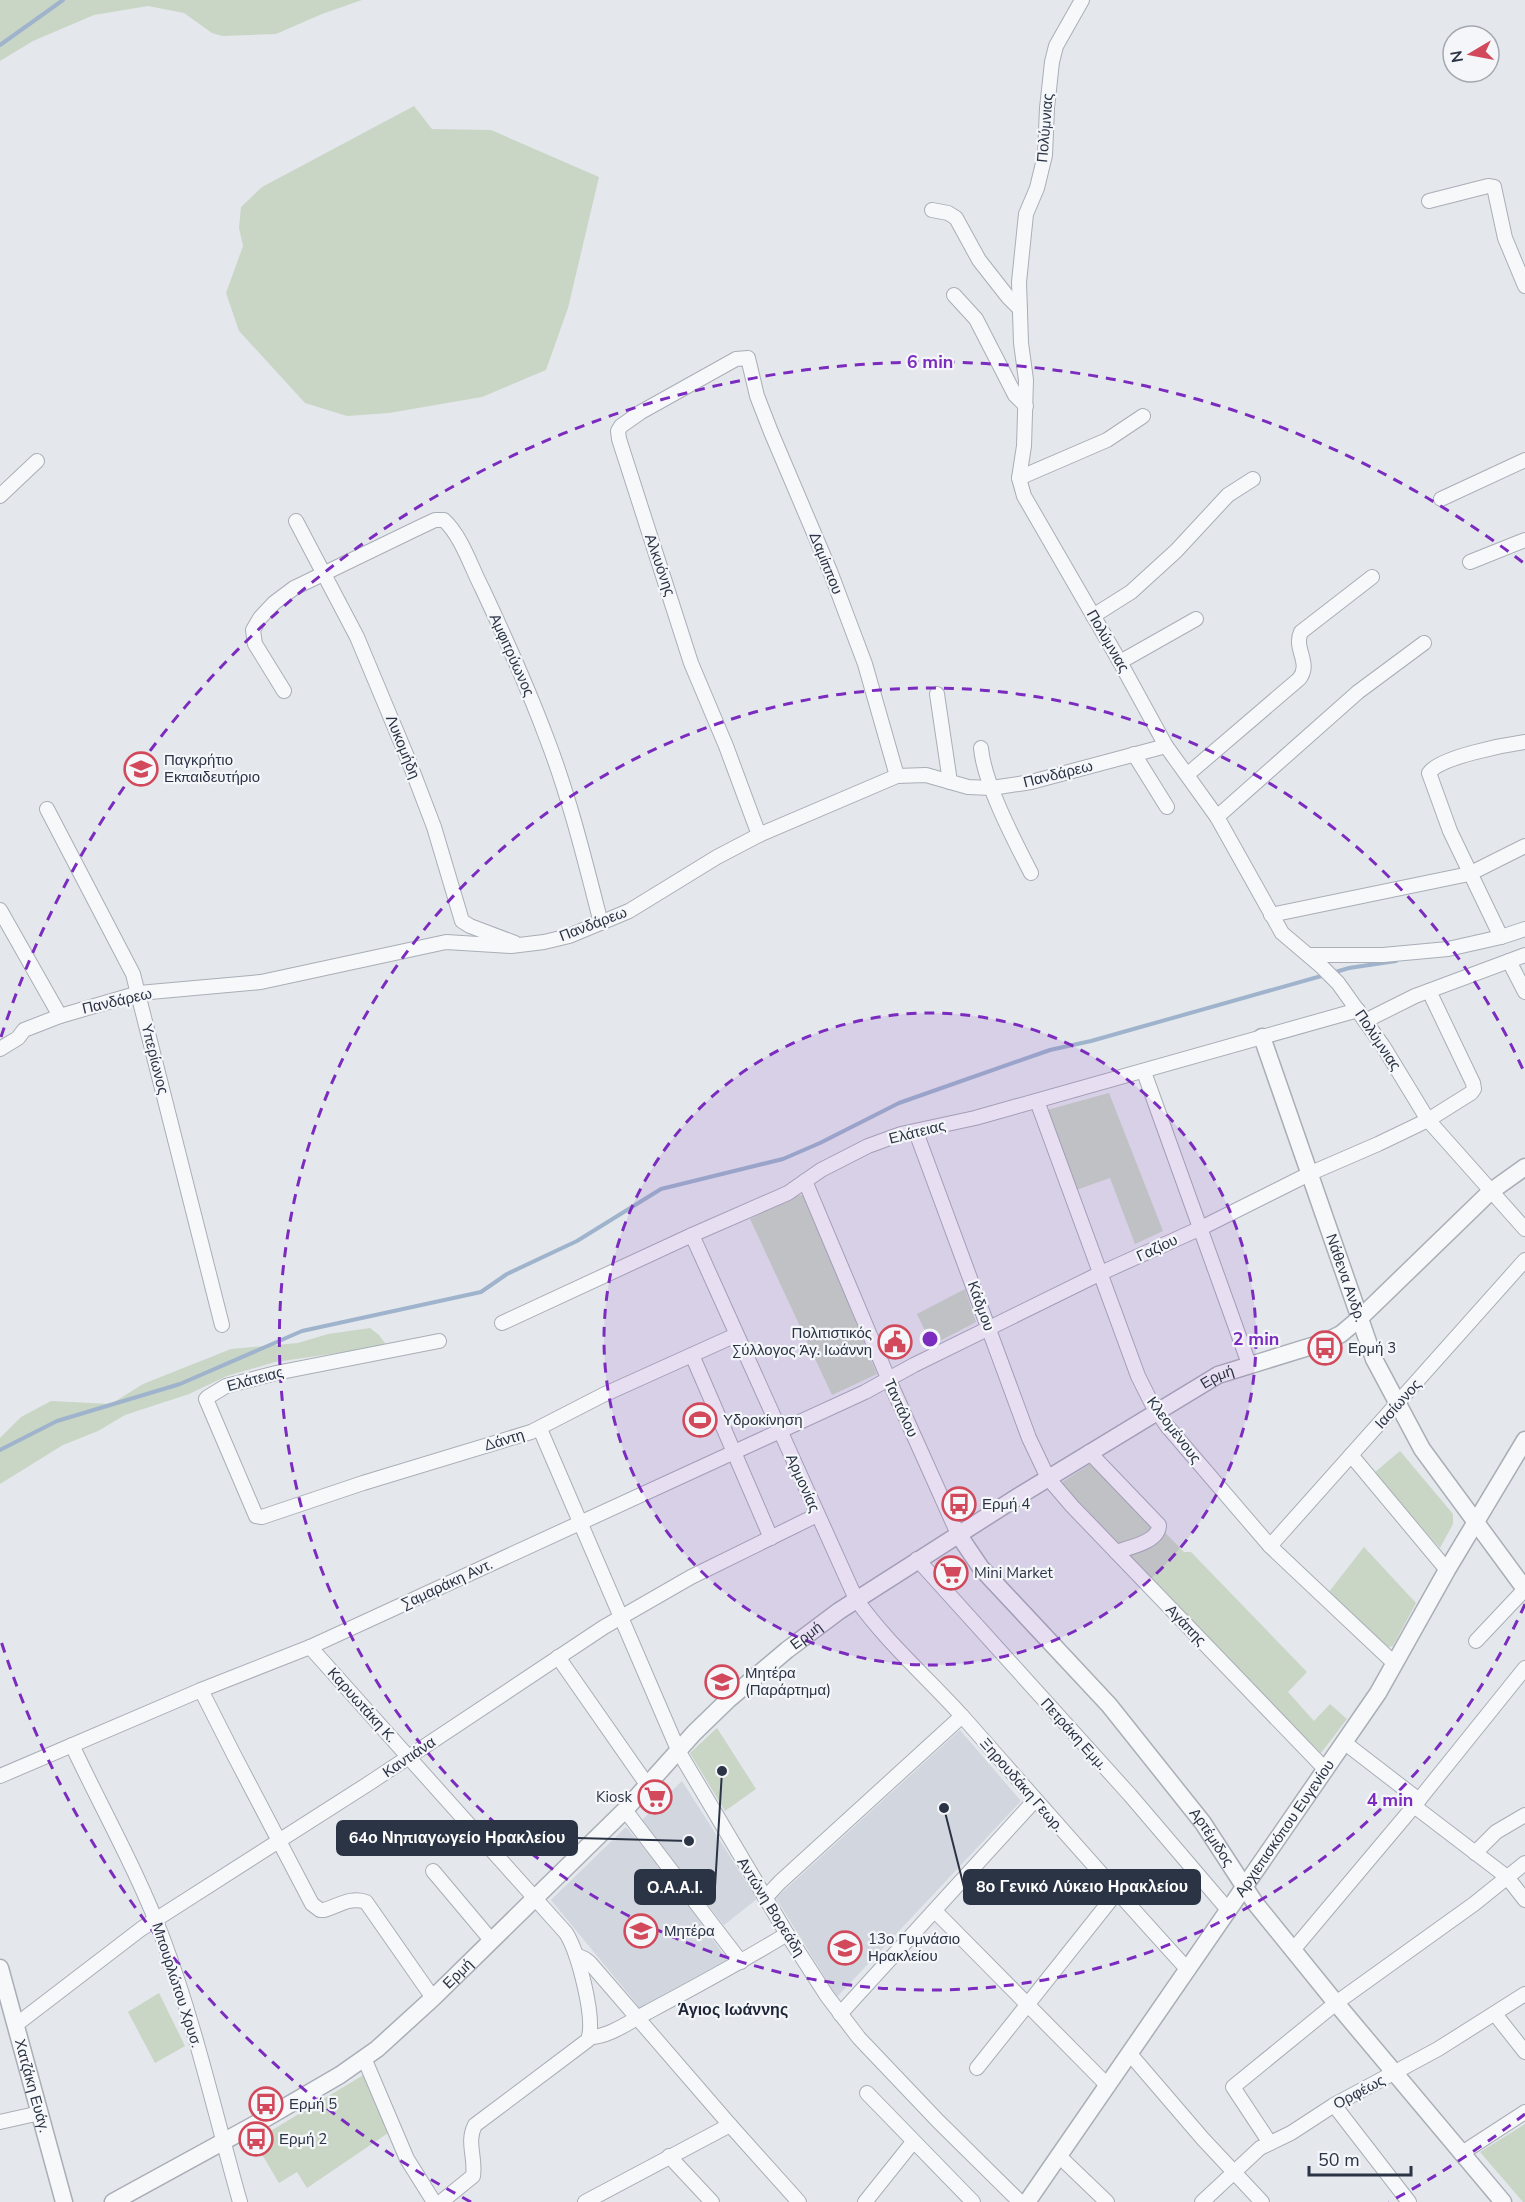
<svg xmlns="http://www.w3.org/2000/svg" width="1525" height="2202" font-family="'Nunito Sans',sans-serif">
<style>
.built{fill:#d2d6de}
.green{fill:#c9d6c5}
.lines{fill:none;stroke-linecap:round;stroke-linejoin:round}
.stream{stroke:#9fb4cc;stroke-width:4}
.minor-casing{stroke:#a9aeb7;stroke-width:16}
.tertiary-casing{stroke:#a9aeb7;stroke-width:19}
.minor{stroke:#f7f8fa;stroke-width:14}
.tertiary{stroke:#f7f8fa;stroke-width:16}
.ring{fill:none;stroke:#7b2cbf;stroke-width:3;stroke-dasharray:10 8}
.labels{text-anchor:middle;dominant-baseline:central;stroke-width:4.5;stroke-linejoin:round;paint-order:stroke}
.street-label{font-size:15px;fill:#2b3445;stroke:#f4f6f9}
.poi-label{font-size:15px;fill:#2b3445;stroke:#f4f6f9;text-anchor:start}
.neighbourhood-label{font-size:16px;font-weight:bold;fill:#1d2536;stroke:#f4f6f9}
.centre{fill:#7b2cbf;stroke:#f4f6f9;stroke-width:3}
.ring-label{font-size:18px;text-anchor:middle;font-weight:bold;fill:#7b2cbf;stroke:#f4f6f9;stroke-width:4.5;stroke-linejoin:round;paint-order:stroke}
.leader{fill:none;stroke:#2b3445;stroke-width:2}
.callout-dot{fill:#2b3445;stroke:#f4f6f9;stroke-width:2}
.callout{fill:#2b3445;stroke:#2b3445;stroke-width:2}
.callout-label{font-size:16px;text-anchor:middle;font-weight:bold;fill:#fff}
</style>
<rect width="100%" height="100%" fill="#e4e7ec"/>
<g class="built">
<path d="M960 1730 1021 1801 837 1997 776 1898Z"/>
<path d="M682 1781 757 1899 724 1925 641 1821Z"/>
<path d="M626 1827 669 1878 728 1961 640 2008 551 1900Z"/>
</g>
<g class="green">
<path d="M0 0H362L322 14 276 34 222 36 212 33 184 13 148 6 94 15 33 41 0 61Z"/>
<path d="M414 106 432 129 491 130 599 177 568 308 546 370 482 397 389 413 347 416 305 403 239 331 226 293 243 246 239 228 241 207 262 187Z"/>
<path d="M1109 1093 1163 1231 1135 1244 1110 1178 1076 1190 1047 1110Z"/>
<path d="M802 1195 805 1197 877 1374 832 1395 750 1219 795 1196Z"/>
<path d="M965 1289 976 1322 932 1345 917 1314Z"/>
<path d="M370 1328 379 1335 387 1346 275 1362 227 1376 189 1394 125 1415 98 1431 63 1445 0 1484V1438L21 1417 51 1401 111 1404 143 1384 231 1349 298 1343 328 1334Z"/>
<path d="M1400 1451 1453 1514V1524L1440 1548 1374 1473Z"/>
<path d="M1095 1461 1184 1552H1191L1307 1672 1288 1692 1314 1721 1330 1704 1347 1719 1321 1753 1270 1703 1059 1484Z"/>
<path d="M1364 1547 1416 1603 1393 1646 1388 1647 1328 1593Z"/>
<path d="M717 1728 756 1789 725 1811 690 1753Z"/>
<path d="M159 1993 185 2046 155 2063 128 2012Z"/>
<path d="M365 2074 388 2133 307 2188 297 2172 279 2183 254 2141Z"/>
<path d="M1525 2124V2202H1523L1480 2152Z"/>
</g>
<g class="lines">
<g class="stream">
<path d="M0 45 63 0"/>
<path d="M1332 973 1349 968 1396 961"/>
<path d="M0 1450 57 1421 180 1384 302 1331 481 1292 507 1274 577 1241 661 1189 783 1159 820 1143 899 1103 1050 1050 1091 1041 1325 975"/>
</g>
<defs>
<g id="minor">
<path d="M1082 0 1056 46 1052 62 1047 108 1045 155 1037 188 1026 214 1019 282 1021 343 1026 380 1024 446 1019 478 1024 496 1120 662 1166 746 1217 817 1282 933 1322 967 1338 983 1383 1046 1428 1120 1525 1229"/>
<path d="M1429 201 1488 186 1494 187 1505 238 1525 286"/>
<path d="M932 210 948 213 956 218 979 260 1008 297 1020 309"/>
<path d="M954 295 976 319 1015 395 1026 406"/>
<path d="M1019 478 1107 440 1143 416"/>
<path d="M0 496 37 461"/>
<path d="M1441 499 1525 460"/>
<path d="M296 521 357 637 408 759 434 827 462 921 470 926 515 943"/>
<path d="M1470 562 1525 540"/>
<path d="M1093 616 1131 592 1176 551 1228 495 1253 479"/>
<path d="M1120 662 1196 619"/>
<path d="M284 691 255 644 253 630 260 618 274 603 294 588 418 528 435 520H444C462 537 471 567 482 588 505 637 528 688 547 739 570 799 585 861 601 923"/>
<path d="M937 694 950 782"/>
<path d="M981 748C984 783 1014 840 1031 873"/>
<path d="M1134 754 1167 807"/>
<path d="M1188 774 1299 679C1312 663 1293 649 1301 632L1372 577"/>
<path d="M47 809 133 974 222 1325"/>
<path d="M1217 817 1358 692 1424 643"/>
<path d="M759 835 726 746 691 663 619 439 618 431 621 426 641 412 736 359 748 358 757 396 771 432 830 571 865 664 897 776"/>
<path d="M0 910 60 1016"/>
<path d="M1271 915 1469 874 1525 846"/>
<path d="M1501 937 1450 831 1429 773C1440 757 1504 745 1525 742"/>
<path d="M1309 955H1383L1448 949 1501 937 1525 929"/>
<path d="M1509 961 1525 992"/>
<path d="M1365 1021 1415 996 1525 955"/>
<path d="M0 1049 18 1038 24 1030 60 1016 139 993 261 982 446 942 511 946 544 942 569 936 629 911 717 857 759 835 897 776 926 775 968 787 992 788 1031 782 1166 746"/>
<path d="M1144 1072 1249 1364"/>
<path d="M1037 1101 1138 1376 1152 1404 1167 1426 1270 1546 1395 1664"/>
<path d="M916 1132 1029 1438 1048 1478 1072 1506 1326 1770"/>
<path d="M805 1181 888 1378 958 1534"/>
<path d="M692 1235 856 1599C886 1642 928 1678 963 1717 1038 1802 1112 1887 1188 1970"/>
<path d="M502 1323 692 1235 788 1193 821 1170 868 1146 901 1134 975 1118 1358 1010"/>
<path d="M439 1341 276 1373 226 1386 208 1397 206 1399 256 1516 262 1517 363 1483 531 1432 603 1395 736 1335"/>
<path d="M692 1355 771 1538"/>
<path d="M540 1429 679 1752 787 1934 827 1996 859 2038 938 2121 1020 2202"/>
<path d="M1089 1452 1159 1525C1159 1542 1130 1547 1116 1552"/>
<path d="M1351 1455 1447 1570"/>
<path d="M1270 1546 1525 1260"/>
<path d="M917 1559 1130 1795 1229 1911"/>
<path d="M1476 1641 1525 1589"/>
<path d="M310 1647 566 1933C578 1952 596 2019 588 2040L475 2125C466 2142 476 2158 473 2176L441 2202"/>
<path d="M558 1657 648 1786"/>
<path d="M201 1690 234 1755 312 1904 320 1910H324C338 1906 352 1896 366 1902L433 1998"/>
<path d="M1345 1743 1419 1800"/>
<path d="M72 1745C102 1809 138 1872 163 1939 195 2024 215 2114 240 2202"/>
<path d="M0 1776 201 1690 310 1647 865 1392 914 1365 1101 1273 1201 1228 1311 1173 1378 1144 1428 1120 1471 1093 1474 1089 1473 1083 1429 991"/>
<path d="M1414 1806 1507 1877 1525 1900"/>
<path d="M625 1810 741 1962"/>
<path d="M1475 1853 1496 1832 1525 1815"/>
<path d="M433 1871 491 1940"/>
<path d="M765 1898 780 1882 962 1716"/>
<path d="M935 1911 1108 2086"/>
<path d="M1293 1950 1414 1806 1525 1668"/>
<path d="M576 1955 585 1959 590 1963 730 2125 799 2202"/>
<path d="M840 2014 1035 1800"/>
<path d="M1495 2014 1525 2052"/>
<path d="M17 2024 141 1929 371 1782 604 1627 691 1577 817 1515"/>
<path d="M589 2037C608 2038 632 2020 648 2012 695 1987 741 1962 787 1934"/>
<path d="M1130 2054 1203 2139 1262 2202"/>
<path d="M364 2058 407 2159 434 2202"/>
<path d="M977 2068 1117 1892"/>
<path d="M867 2093 973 2202"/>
<path d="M1334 2105 1409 2202"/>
<path d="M0 2122 40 2113"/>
<path d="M1270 2143 1233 2087 1336 2003 1474 1904 1525 1863"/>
<path d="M1462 2153 1525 2112"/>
<path d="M669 2156 712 2202"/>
<path d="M1059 2156 1107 2202"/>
<path d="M585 2202 730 2125"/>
<path d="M865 2202 913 2142"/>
<path d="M1202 2202 1260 2148 1291 2133 1334 2105 1438 2049 1525 1994"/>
</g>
<g id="tertiary">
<path id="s1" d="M1262 1037 1374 1359 1422 1449 1525 1589"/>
<path id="s2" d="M958 1534 981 1568 1109 1705 1203 1823 1255 1903 1336 2003 1503 2202"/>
<path id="s3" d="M0 1968 64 2202"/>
<path id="s4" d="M113 2202 261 2121 340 2075 377 2049 433 1998 625 1810 694 1733 728 1700 787 1650 839 1611 1019 1496 1218 1375 1325 1342 1341 1334 1360 1318 1490 1192 1525 1167"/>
<path id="s5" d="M1027 2202 1378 1693 1447 1570 1525 1440"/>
</g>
</defs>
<use href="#minor" class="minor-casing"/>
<use href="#tertiary" class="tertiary-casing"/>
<use href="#minor" class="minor"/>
<use href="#tertiary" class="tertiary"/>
</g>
<circle cx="930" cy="1339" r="326" fill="#7b2cbf" fill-opacity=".12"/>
<g class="ring">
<circle cx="930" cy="1339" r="326"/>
<path d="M1525 1604A651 651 0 1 1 1525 1074"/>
<path d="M1525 2114A977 977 0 0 1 1389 2202M471 2202A977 977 0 0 1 1 1641M1 1037A977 977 0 0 1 1525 564"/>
</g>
<defs>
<symbol id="school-ring" viewBox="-11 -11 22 22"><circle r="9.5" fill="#f4f6f9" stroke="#d1495b" stroke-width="1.5"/><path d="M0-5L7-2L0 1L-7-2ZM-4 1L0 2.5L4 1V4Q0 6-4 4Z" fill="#d1495b"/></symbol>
<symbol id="civic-ring" viewBox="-11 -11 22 22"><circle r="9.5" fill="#f4f6f9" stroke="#d1495b" stroke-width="1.5"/><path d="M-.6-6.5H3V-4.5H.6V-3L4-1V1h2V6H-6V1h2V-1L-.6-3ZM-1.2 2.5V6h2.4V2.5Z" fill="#d1495b"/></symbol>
<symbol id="bus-ring" viewBox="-11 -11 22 22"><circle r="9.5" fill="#f4f6f9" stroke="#d1495b" stroke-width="1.5"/><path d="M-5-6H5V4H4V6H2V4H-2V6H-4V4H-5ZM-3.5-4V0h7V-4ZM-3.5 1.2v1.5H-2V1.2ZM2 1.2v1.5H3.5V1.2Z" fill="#d1495b"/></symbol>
<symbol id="stadium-ring" viewBox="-11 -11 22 22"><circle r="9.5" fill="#f4f6f9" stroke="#d1495b" stroke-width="1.5"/><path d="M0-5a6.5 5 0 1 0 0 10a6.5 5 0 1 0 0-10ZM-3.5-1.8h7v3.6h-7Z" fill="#d1495b"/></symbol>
<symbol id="supermarket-ring" viewBox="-11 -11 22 22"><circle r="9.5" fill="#f4f6f9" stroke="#d1495b" stroke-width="1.5"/><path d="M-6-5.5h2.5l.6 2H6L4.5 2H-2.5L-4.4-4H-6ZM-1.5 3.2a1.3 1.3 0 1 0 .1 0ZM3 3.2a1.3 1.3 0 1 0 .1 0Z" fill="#d1495b"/></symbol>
</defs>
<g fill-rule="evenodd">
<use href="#school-ring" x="122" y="750" width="38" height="38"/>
<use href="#civic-ring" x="876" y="1323" width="38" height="38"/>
<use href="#bus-ring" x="1306" y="1329" width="38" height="38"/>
<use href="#stadium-ring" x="681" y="1401" width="38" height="38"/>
<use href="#bus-ring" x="940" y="1485" width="38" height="38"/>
<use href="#supermarket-ring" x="932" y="1554" width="38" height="38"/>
<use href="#school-ring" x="703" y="1663" width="38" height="38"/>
<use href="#supermarket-ring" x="636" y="1778" width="38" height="38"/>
<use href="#school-ring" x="622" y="1912" width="38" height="38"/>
<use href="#school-ring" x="826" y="1929" width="38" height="38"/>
<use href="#bus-ring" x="247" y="2085" width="38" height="38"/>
<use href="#bus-ring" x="237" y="2120" width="38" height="38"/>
</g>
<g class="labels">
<g class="street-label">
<text transform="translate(1045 128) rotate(-85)">Πολύμνιας</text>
<text transform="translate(826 563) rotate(68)">Δαμίππου</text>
<text transform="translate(660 565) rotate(71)">Αλκυόνης</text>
<text transform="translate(1108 641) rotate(60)">Πολύμνιας</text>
<text transform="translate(512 655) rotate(66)">Αμφιτρύωνος</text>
<text transform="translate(403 747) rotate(68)">Λυκομήδη</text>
<text transform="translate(1058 774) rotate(-14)">Πανδάρεω</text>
<text transform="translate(593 924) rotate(-21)">Πανδάρεω</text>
<text transform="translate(117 1001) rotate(-13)">Πανδάρεω</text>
<text transform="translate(1378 1040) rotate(56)">Πολύμνιας</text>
<text transform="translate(155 1059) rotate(76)">Υπερίωνος</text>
<text transform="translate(917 1132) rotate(-14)">Ελάτειας</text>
<text transform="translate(1157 1248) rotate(-25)">Γαζίου</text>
<text stroke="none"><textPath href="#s1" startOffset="255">Νάθενα Ανδρ.</textPath></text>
<text transform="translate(981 1306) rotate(70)">Κάδμου</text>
<text stroke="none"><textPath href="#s4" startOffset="1388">Ερμή</textPath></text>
<text transform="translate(255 1379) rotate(-15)">Ελάτειας</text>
<text transform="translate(1398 1404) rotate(-48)">Ιασίωνος</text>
<text transform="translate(901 1408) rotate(66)">Ταντάλου</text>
<text transform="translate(1174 1430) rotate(53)">Κλεομένους</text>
<text transform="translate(504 1440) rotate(-17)">Δάντη</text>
<text transform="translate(803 1483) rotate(66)">Αρμονίας</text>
<text transform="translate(447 1584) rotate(-25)">Σαμαράκη Αντ.</text>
<text transform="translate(1186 1625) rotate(46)">Αγάπης</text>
<text stroke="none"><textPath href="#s4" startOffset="902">Ερμή</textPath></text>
<text transform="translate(362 1705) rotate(48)">Καρυωτάκη Κ.</text>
<text transform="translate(1074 1734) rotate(48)">Πετράκη Εμμ.</text>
<text transform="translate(409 1757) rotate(-34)">Καντιάνα</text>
<text transform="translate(1022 1785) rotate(49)">Ξηρουδάκη Γεωρ.</text>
<text stroke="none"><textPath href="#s5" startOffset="454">Αρχιεπισκόπου Ευγενίου</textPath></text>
<text stroke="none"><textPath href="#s2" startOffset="396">Αρτέμιδος</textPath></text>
<text transform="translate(771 1907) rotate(58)">Αντώνη Βορεάδη</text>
<text stroke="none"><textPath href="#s4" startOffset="416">Ερμή</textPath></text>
<text transform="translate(177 1985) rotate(72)">Μπουρλώτου Χρυσ.</text>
<text stroke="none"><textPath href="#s3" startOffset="122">Χατζάκη Ευάγ.</textPath></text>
<text transform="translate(1359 2092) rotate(-28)">Ορφέως</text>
</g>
<g class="poi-label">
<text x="164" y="760">Παγκρήτιο<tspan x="164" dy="17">Εκπαιδευτήριο</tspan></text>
<text x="872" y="1333" text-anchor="end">Πολιτιστικός<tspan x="872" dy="17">Σύλλογος Άγ. Ιωάννη</tspan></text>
<text x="1348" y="1348">Ερμή 3</text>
<text x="723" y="1420">Υδροκίνηση</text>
<text x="982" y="1504">Ερμή 4</text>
<text x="974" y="1573">Mini Market</text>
<text x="745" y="1673">Μητέρα<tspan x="745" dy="17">(Παράρτημα)</tspan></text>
<text x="632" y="1797" text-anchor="end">Kiosk</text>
<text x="664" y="1931">Μητέρα</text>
<text x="868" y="1939">13o Γυμνάσιο<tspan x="868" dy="17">Ηρακλείου</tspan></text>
<text x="289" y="2104">Ερμή 5</text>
<text x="279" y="2139">Ερμή 2</text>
</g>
<g class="neighbourhood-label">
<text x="733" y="2010">Άγιος Ιωάννης</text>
</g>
</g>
<circle cx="930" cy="1339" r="9" class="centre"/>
<g class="ring-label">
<text x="930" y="368">6 min</text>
<text x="1256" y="1345">2 min</text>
<text x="1390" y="1806">4 min</text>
</g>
<path class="leader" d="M689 1841L577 1838M944 1808L964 1887M722 1771L715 1887"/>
<g class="callout-dot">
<circle cx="689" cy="1841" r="6"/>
<circle cx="944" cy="1808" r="6"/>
<circle cx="722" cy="1771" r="6"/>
</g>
<g class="callout">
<rect x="337" y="1821" width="240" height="34" rx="6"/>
<rect x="964" y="1870" width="236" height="34" rx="6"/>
<rect x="635" y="1870" width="80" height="34" rx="6"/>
</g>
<g class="callout-label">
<text x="457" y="1843">64ο Νηπιαγωγείο Ηρακλείου</text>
<text x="1082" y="1892">8ο Γενικό Λύκειο Ηρακλείου</text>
<text x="675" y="1893">Ο.Α.Α.Ι.</text>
</g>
<g transform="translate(1471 54) rotate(260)"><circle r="28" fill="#f4f6f9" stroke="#a4a8b1" stroke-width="1.5"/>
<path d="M0-4.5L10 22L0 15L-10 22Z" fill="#d1495b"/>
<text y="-9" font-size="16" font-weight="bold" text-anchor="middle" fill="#2b3445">N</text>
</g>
<path d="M1309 2166v9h102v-9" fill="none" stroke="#2b3445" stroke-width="3"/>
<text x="1318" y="2166" font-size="18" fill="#2b3445" stroke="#f4f6f9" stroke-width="4.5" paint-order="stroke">50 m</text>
</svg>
